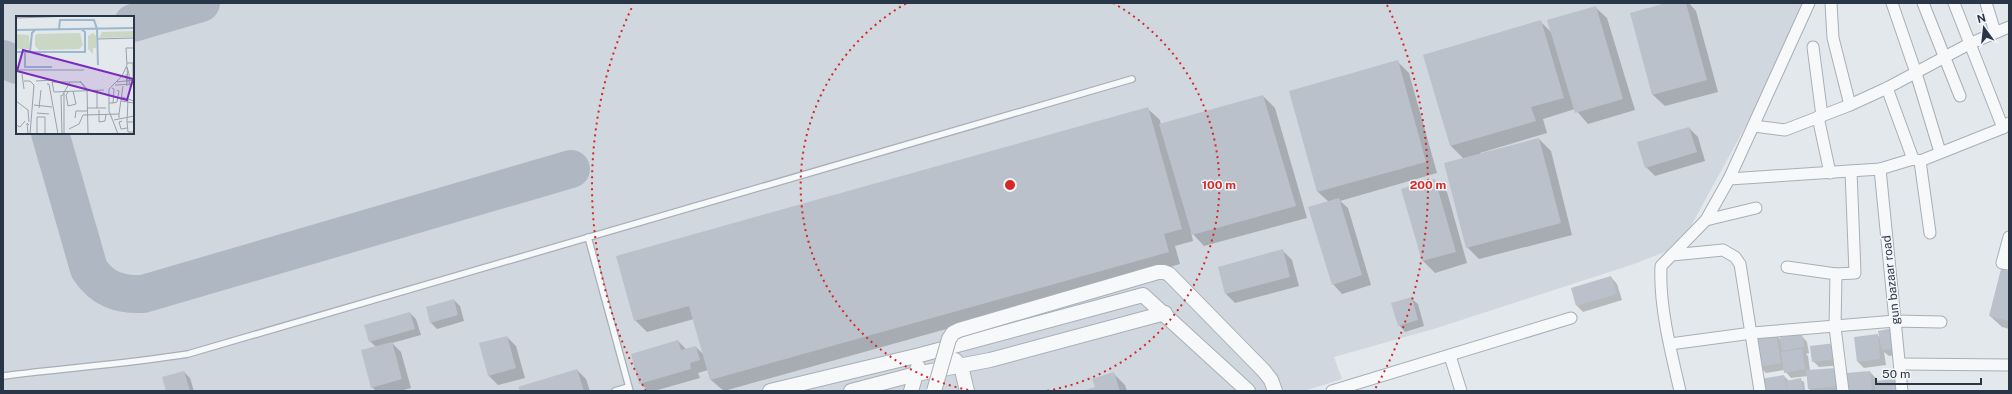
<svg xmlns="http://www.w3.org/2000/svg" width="2012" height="394" font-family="'Public Sans',sans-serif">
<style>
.built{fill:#d1d7df;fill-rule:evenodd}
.shadow{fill:#0003}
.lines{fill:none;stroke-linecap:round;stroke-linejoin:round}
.taxiway{stroke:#afb8c2;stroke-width:38}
.building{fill:#bac1cb}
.service-casing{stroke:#a7afb7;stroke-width:8}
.minor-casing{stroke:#a7afb7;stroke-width:13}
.tertiary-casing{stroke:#a7afb7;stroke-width:16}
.service{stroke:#f7f8fa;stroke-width:5.5}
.minor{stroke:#f7f8fa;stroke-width:11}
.tertiary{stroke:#f7f8fa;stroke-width:14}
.tertiary-bridge-casing{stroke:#a7afb7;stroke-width:16;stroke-linecap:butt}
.tertiary-bridge{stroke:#f7f8fa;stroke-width:14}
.ring{fill:none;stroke:#d62828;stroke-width:2;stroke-dasharray:2 4}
.labels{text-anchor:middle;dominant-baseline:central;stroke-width:3;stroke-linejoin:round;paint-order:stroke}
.street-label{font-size:12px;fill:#293647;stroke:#f4f6f9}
.inset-river{fill:none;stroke:#9cb8cf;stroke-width:2}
.inset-road{fill:none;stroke:#99a1aa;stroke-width:1}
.view{fill:#7b2cbf;fill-opacity:0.15;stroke:#7b2cbf;stroke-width:2}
.inset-edge{fill:none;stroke:#293647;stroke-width:2}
.centre{fill:#d62828;stroke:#f4f6f9;stroke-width:2}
.ring-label{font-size:12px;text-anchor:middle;font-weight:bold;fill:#d62828;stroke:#f4f6f9;stroke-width:3;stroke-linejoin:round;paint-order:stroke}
</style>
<rect width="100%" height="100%" fill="#e3e8ec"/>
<path class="built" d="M3 3H1803L1774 74 1680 246 1634 264 1437 328 1334 357 1342 379 1304 391H3ZM17 17H133V133H17Z"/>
<g class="shadow">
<path d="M1670 3H1689L1696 11 1718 92 1665 106 1653 95Z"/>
<path d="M1595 7 1607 18 1635 110 1588 124 1575 109 1543 119 1547 133 1480 153V154L1539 139 1551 151 1572 235 1479 259 1467 247 1464 159 1451 146 1424 55 1540 21 1552 33Z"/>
<path d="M1397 61 1409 73 1437 173 1340 201 1348 208 1371 285 1342 294 1333 284 1329 202 1318 192 1290 92Z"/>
<path d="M1263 96 1275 108 1307 218 1204 246 1191 232 1193 241 1175 246 1180 264 724 391 711 380 708 370 698 373 700 378 654 391H648L640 383 678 341 687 350 696 347 704 355 694 319 647 332 635 320 1148 109 1160 120 1161 125Z"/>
<path d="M1689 128 1698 137 1705 161 1655 176 1646 167Z"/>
<path d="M1435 181 1447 192 1467 263 1435 273 1423 261 1403 190Z"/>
<path d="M1283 251 1292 260 1299 286 1235 303 1226 294Z"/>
<path d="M2009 272V329L2002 327 1990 316Z"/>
<path d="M1611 277 1617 284 1622 300 1583 312 1577 306Z"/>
<path d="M1411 298 1418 304 1424 326 1405 332 1399 325Z"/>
<path d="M454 300 460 306 464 321 437 329 431 323Z"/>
<path d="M410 313 416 319 421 335 392 343 401 352 411 388 400 391H376L372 387 376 347 370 341Z"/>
<path d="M1776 335 1782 341 1801 335 1807 342 1809 353 1806 354 1808 356 1810 371 1837 369 1845 391H1811L1809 389 1808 376 1791 378 1784 370 1766 373 1760 367Z"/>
<path d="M1877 335 1902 354 1889 356 1884 352 1886 365 1864 368 1858 362Z"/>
<path d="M507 337 516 346 525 378 498 385 489 376Z"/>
<path d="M1835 344 1843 365 1819 367 1813 361Z"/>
<path d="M577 370 586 379 590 391H521Z"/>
<path d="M184 372 190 378 194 391H167Z"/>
<path d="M1870 372 1876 378V382L1904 391H1849Z"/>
<path d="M1113 373 1125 385 1127 391H1085L1096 387Z"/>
<path d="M1784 376 1789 381 1801 380 1804 382 1805 391H1763Z"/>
</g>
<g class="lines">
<g class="taxiway">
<path d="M133 23 201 3"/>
<path d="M3 59 17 65"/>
<path d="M50 133 89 269C102 289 119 295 143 294L571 169"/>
</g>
</g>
<g class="building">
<path d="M1666 3H1686L1707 80 1652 95 1630 13Z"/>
<path d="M1596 6 1623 99 1575 113 1547 20Z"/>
<path d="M1541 20 1564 98 1531 107 1536 121 1450 146 1423 55Z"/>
<path d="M1398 60 1426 162 1317 192 1289 91Z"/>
<path d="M1263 95 1296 206 1192 235 1159 124Z"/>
<path d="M1148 107 1182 229 1164 234 1169 252 710 380 689 306 634 321 616 256Z"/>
<path d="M1689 127 1697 152 1645 168 1637 142Z"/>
<path d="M1539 138 1561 223 1466 248 1444 163Z"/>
<path d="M1435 179 1456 252 1422 261 1401 189Z"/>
<path d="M1339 198 1362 275 1332 285 1308 207Z"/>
<path d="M1283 249 1290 277 1225 294 1218 267Z"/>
<path d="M2001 269 2009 271V321L1989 316Z"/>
<path d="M1611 276 1617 294 1576 306 1571 288Z"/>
<path d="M1412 297 1418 320 1398 326 1391 303Z"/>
<path d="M454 299 458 315 430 323 426 307Z"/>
<path d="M410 312 415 329 369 342 364 325Z"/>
<path d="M1893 328 1896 348 1882 350 1878 331Z"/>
<path d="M1776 334 1781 363 1759 367 1754 338Z"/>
<path d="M1802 334 1804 347 1782 351 1780 337Z"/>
<path d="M1878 334 1880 359 1857 362 1854 337Z"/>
<path d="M507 336 516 368 488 376 479 343Z"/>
<path d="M678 340 681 350 696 346 700 360 690 363 691 369 639 384 631 354Z"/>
<path d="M392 342 402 379 371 388 361 350Z"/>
<path d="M1836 343 1837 359 1812 362 1810 346Z"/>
<path d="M1802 349 1805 369 1784 373 1781 352Z"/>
<path d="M1837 368 1839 386 1808 389 1806 370Z"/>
<path d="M577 369 584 391H520L518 387Z"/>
<path d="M184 371 190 391H166L162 377Z"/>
<path d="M1870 371 1872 391H1848L1846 373Z"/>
<path d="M1114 372 1120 391H1082L1095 387 1092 379Z"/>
<path d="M1784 375 1787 391H1762L1760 379Z"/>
<path d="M1801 378 1803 390 1788 391 1786 381Z"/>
<path d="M1898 379 1899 391H1875L1874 381Z"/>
</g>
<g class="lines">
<defs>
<g id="service">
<path d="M588 237 630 391"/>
<path d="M3 376C65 368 126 364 188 354L1132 79"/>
<path d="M615 391 628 387"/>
</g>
<g id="minor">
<path d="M1831 3 1833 38 1850 105"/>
<path d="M1892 3 1916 73 1940 152"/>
<path d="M1923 3 1960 96"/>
<path d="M1954 3 2003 128"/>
<path d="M1986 3 1995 32"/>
<path d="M1813 47 1822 116"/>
<path d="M1887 88 1913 159"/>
<path d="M1818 117 1830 173"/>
<path d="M1754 126 1785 130 1850 105 1887 88 1969 44 2009 27"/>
<path d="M1920 161 1930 233"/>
<path d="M1880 169 1902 391"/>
<path d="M1729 179 1880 169 1913 159 1920 161 2003 128 2009 123"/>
<path d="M1706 220 1756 208"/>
<path d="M2009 237 2002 263 2009 264"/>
<path d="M1672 255 1723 250 1735 257 1740 264 1760 391"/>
<path d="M1787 267 1836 274 1835 327 1843 391"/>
<path d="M1836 274 1855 273 1851 171"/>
<path d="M1670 344 1752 333 1895 321 1941 322"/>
<path d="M1450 356 1461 391"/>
<path d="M1901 364 2009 365"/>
<path d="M1332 391 1571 318"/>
<path d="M1680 391C1671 352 1659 306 1661 266L1706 220 1729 179 1809 3"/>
</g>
<g id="tertiary">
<path d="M955 360 961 366 967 391"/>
<path d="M1264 371 1271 380 1275 391"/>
<path d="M770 391 920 355 1143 295 1248 391"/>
<path d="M851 391 916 374 990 360 1165 313"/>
<path d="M911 391 918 367"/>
</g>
</defs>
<use href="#service" class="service-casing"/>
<use href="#minor" class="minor-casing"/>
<use href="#tertiary" class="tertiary-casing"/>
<use href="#service" class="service"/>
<use href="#minor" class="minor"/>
<use href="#tertiary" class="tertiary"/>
<defs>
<path id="tertiary-bridge" d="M934 391 949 339 953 333 959 330 1158 272H1164L1169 274 1264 371"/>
</defs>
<use href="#tertiary-bridge" class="tertiary-bridge-casing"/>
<use href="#tertiary-bridge" class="tertiary-bridge"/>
</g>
<g class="ring">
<path d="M974 391A209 209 0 0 1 907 3M1113 3A209 209 0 0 1 1046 391"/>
<path d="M646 391A418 418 0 0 1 633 5M1387 5A418 418 0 0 1 1374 391"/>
</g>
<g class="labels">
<g class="street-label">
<text transform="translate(1891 280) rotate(-96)">gun bazaar road</text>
</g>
</g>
<g transform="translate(16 16)">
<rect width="118" height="118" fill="#e3e8ec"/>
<path d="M118 15V21L83 22 86 16ZM64 17 67 29 63 33 23 34 19 30V20L21 18ZM77 17 80 20V32H77V38L72 33V20ZM0 18 13 19 14 33H0Z" fill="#cad7c4"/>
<path class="inset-river" d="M43 13 44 4H78L81 13 82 49M0 14 118 12M0 36H69V16L65 13M14 36 16 17 19 14M9 37V51H36"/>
<path class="inset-road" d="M0 2 57 0M82 23 118 22M111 47H117V64M0 54H68M6 58 8 73M110 58 111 70M113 58 114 70M8 65H14L18 69 14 118M20 65 36 64M64 65 71 73 72 118M101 66 117 64M112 67 111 51 113 58M31 68H33L42 118M99 69 118 68M70 74 65 66H36L38 76 88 74M81 74V92M52 76 50 79 52 90 60 88 57 75M45 79 46 118M46 80 54 66M106 81 118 85M112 83 111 106H118M0 85 12 94 13 106M105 85 118 87M93 87H97L98 73 96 72M97 87 101 86 103 75 101 74M18 89 36 91M23 92 25 74M71 92H90M83 94V106L89 105 90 98M21 97 33 98M103 98 107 70M59 102 60 95H71M98 104 118 100M106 105 103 106 105 113 111 112M111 106 112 116H118M0 109 4 111 9 105M53 113 63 108 67 99 103 98V102M12 118 11 107 13 109M21 118V101H29V118M48 118V77M102 118 93 95V73L106 60 111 49 110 32H118"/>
<path class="view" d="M7 34 117 63 111 84 1 55Z"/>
<rect width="118" height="118" class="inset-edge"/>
</g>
<circle cx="1010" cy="185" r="6" class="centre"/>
<g class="ring-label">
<text x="1219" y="189">100 m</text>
<text x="1428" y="189">200 m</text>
</g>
<rect width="2012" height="394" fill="none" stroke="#293647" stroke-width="8"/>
<g transform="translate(1984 28) rotate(345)" stroke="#f4f6f9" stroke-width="3" paint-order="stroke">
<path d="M0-3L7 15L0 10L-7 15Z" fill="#293647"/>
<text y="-6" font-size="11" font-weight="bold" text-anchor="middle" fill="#293647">N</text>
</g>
<path d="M1876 378v6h105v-6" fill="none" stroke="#293647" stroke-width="2"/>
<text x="1882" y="378" font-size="12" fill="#293647" stroke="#f4f6f9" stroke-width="3" paint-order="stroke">50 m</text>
</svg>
